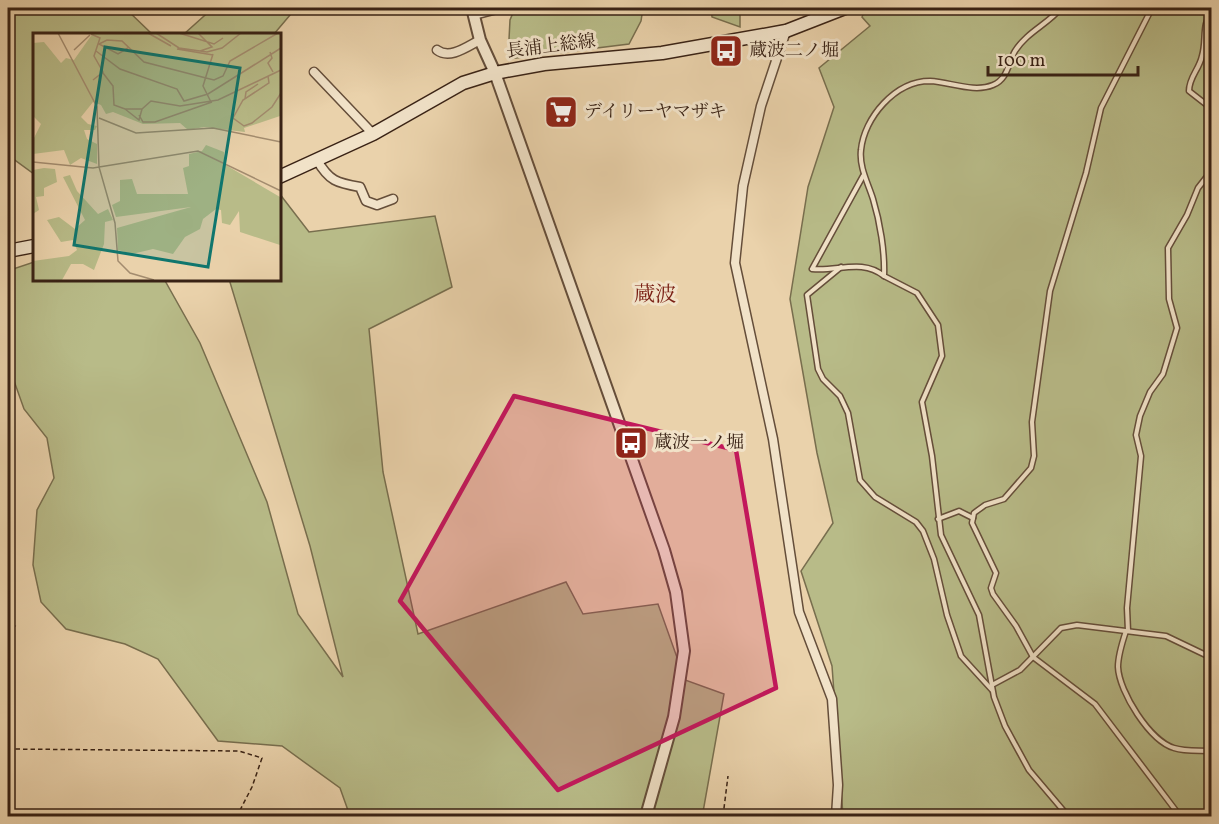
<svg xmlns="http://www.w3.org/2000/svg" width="1219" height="824" font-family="Vollkorn,'Noto Serif JP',serif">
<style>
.green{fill:#b8bb88;stroke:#786e4e;stroke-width:1.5}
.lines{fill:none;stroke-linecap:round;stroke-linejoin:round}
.service-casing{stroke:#654e3a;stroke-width:7}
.minor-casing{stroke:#654e3a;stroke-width:11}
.tertiary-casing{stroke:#654e3a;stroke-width:14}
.secondary-casing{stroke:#392215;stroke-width:15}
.path{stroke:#392215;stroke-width:1.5;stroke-dasharray:4.5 3;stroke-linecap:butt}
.service{stroke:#f1e2c8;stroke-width:4}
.minor{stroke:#f1e2c8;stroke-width:8}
.tertiary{stroke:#f1e2c8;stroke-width:10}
.secondary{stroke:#f1e2c8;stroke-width:12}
.marked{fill:#c2185b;fill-opacity:0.2;stroke:#c2185b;stroke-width:4.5;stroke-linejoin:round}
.labels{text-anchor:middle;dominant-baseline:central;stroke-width:6;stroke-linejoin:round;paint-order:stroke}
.street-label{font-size:18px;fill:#392215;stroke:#f1e2c8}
.poi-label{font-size:18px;fill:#392215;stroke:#f1e2c8;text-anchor:start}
.quarter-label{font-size:21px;fill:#7a1f14;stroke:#f1e2c8}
.inset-road{fill:none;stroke:#a38c6f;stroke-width:1.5}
.view{fill:#0f766e;fill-opacity:0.15;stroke:#0f766e;stroke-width:3}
.inset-edge{fill:none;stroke:#392215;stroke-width:3}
</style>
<rect width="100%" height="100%" fill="#ead2ab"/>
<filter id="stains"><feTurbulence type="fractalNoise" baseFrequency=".00333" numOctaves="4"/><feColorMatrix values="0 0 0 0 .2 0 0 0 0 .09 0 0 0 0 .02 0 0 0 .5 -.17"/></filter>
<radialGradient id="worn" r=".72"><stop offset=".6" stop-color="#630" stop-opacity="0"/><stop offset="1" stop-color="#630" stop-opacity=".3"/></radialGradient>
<g class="green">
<path d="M8 8H125L152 34H34V174L8 155Z"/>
<path d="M213 8H296L274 34H184Z"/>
<path d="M515 8H643L641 21 629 44 508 59 510 20Z"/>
<path d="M711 8H740V27L712 17Z"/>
<path d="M866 8H1211V816H843L832 666 801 571 833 523 817 453 790 299 808 187 834 107 819 68 870 26 862 17Z"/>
<path d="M279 193 309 232 435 216 452 287 369 329 383 472 418 634 566 582 583 614 658 604 685 680 724 694 703 812 666 816H350L340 788 282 746 218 741 158 659 125 644 66 629 41 602 33 565 37 510 54 478 47 438 24 409 8 364 13 269 34 262V279H164L200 343 267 502 298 614 343 677 310 546 229 279H279Z"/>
</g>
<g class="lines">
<defs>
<g id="service">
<path d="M1061 8C1048 24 1027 32 1015 51 1008 63 1008 79 993 85 974 93 950 82 930 81 895 81 864 118 861 150 859 167 868 183 873 199 880 222 885 252 884 276L917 293 938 325 942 356 922 402 932 456 941 535 979 615 994 697 1005 726 1029 770 1068 816"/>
<path d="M1152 8 1101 108 1086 173 1050 291 1032 422 1034 456 1031 468 1004 499 985 505 974 513 972 523 996 573 991 588 993 594 1016 626 1033 657 1095 704 1180 816"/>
<path d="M1212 10C1201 26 1207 39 1202 56 1199 70 1189 77 1189 91L1212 109"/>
<path d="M863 176 812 269C837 272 862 258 884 276"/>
<path d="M841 267 807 295 818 369 823 379 840 396 848 413 860 480 875 497 916 522 923 531 934 559 947 615 961 656 992 690"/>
<path d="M938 519 959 511 973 518"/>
<path d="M1126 631C1122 643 1118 655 1118 667 1119 692 1150 741 1174 748 1186 752 1200 750 1212 751"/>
<path d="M1128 631 1127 608 1141 456 1136 435 1140 416 1150 392 1163 374 1177 328 1169 299 1168 248 1187 215 1198 188 1212 170"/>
<path d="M992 685 1020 670 1061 628 1077 625 1166 636 1212 658"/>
</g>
<g id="minor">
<path d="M817 8 820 18"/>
<path d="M474 15 501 8"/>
<path d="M786 31 761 106 743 186 735 263 773 439 799 612 832 699 838 785 836 816"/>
<path d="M437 50C450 60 468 46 480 40"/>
<path d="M314 72 373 134"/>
<path d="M317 160C329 181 337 183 360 187L366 201 377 205 393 199"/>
</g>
<path id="tertiary" d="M472 8 480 40 495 73 664 550 676 592 684 651 674 717 646 816"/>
<g id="secondary">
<path d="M279 177 373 134 463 83 495 73 544 64 662 53 786 31 845 8"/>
<path d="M8 251 34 246"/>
</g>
</defs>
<use href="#service" class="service-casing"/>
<use href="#minor" class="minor-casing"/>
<use href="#tertiary" class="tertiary-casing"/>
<use href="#secondary" class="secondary-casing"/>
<g class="path">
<path d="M8 625 16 626"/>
<path d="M8 749 239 751 262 758 252 787 237 816"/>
<path d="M723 816 728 776"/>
</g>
<use href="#service" class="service"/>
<use href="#minor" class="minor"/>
<use href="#tertiary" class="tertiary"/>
<use href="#secondary" class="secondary"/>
</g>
<path class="marked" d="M514 396 736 450 776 688 558 790 400 601Z"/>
<defs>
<symbol id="bus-square" viewBox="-11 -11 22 22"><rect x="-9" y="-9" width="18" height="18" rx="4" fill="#8f2418" stroke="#f1e2c8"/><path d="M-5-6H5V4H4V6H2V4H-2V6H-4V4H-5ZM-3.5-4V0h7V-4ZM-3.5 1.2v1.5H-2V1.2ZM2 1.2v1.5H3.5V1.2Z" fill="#fff"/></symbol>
<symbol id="supermarket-square" viewBox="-11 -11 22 22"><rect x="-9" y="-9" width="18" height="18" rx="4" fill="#8f2418" stroke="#f1e2c8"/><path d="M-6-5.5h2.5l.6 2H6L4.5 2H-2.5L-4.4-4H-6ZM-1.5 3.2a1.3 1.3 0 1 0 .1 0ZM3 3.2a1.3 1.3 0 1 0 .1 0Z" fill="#fff"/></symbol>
</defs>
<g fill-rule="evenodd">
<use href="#bus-square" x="707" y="32" width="38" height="38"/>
<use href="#supermarket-square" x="542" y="93" width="38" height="38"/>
<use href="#bus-square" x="612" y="424" width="38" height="38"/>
</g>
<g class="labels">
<g class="street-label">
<text transform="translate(551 47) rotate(-7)">長浦上総線</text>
</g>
<g class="poi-label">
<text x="749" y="51">蔵波二ノ堀</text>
<text x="584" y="112">デイリーヤマザキ</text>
<text x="654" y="443">蔵波一ノ堀</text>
</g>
<g class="quarter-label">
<text x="655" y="295">蔵波</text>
</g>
</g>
<g transform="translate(33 33)">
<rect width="248" height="248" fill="#ead2ab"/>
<path d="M60 0H247V83L211 95 212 99 171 94 155 97 147 90 110 91 80 79 73 81 68 72 60 69 48 84 55 91 64 93 62 97H51L54 106 64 111V131L48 125 37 132 31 117 0 121V107L8 91 0 83V10L11 9 28 30 33 25 41 27ZM173 112 191 119V131L247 164V212L207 199 206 178 197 192 189 190 188 177 183 176 170 186 167 196 152 204 140 221 120 216 99 221 85 217 84 195 158 174 83 184 79 172 87 168V147L99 146 104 161H155L150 135 156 133V121L169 118ZM11 135 22 136 24 149 11 155V163L3 164 6 177 0 181V137ZM37 142 44 158 65 181 75 176 80 187 72 189 71 211 61 237 50 231H38L29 247H0V228L36 223 44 217 40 207 28 209 14 187 26 184 42 196 52 187 30 144Z" fill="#b8bb88"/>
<path class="inset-road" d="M25 0 64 74 66 134 82 190 85 228 97 240 121 247M115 0 138 13M123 0 146 15 174 19 189 15 208 0M146 0 181 11 190 5M165 0 179 14 167 18M58 1 67 5 61 23 70 39 60 47M95 15 85 21 66 11 74 7 89 8 111 29 173 45M144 16 180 22M41 17 57 2M63 18 87 36 144 56 151 68 175 61 248 15M237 19 239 25 235 30 240 39M70 40 80 53 81 72 92 76H109L118 68 147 73 185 67 248 37M235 43 236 50 210 67 200 85 211 93 219 90 239 74 248 60M173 45 181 47 190 43 197 28 245 0M212 66 213 59 225 51M178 69 170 53 180 21M92 76 106 87 109 76M106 82 110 89H122L179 69M66 85 103 100 180 95 248 109M0 129 60 135 165 118 248 158"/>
<path class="view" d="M72 14 207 35 175 234 41 212Z"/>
<rect width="248" height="248" class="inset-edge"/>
</g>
<rect width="1219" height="824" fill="none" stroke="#ead2ab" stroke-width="30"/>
<rect x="9" y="9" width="1201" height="806" fill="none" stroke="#392215" stroke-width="3"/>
<rect x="15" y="15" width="1189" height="794" fill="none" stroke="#392215" stroke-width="1.5"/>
<path d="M988 66v9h150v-9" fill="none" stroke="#392215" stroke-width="3"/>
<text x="997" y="66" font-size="18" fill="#392215" stroke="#f1e2c8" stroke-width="4.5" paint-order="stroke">100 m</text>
<rect width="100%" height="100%" filter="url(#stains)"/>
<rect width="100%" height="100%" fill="url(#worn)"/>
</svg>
